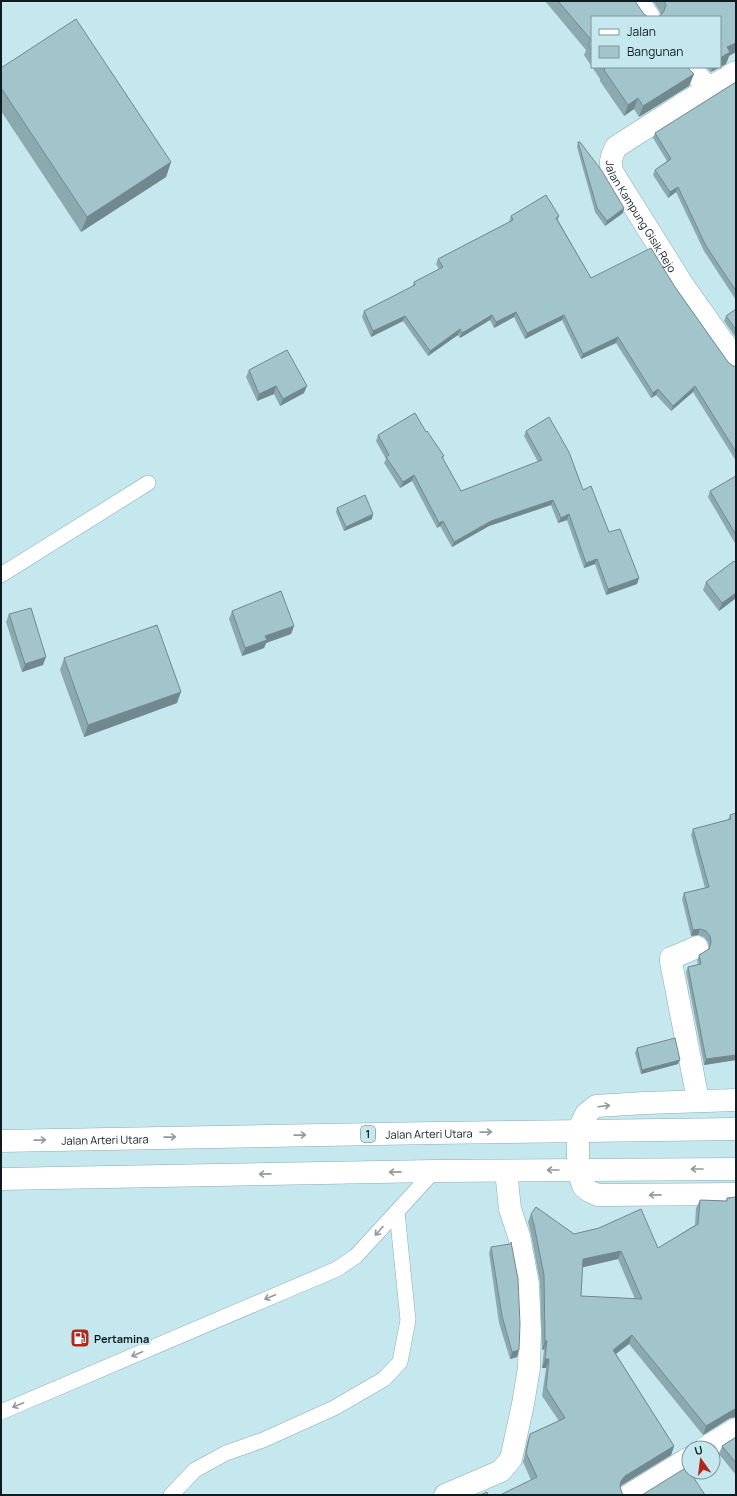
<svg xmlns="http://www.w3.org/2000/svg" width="737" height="1496" font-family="Manrope,sans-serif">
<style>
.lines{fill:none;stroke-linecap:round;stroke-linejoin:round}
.service-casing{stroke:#8aabb2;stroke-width:16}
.minor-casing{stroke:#8aabb2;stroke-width:23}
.tertiary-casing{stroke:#8aabb2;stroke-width:23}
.trunk-casing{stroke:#8aabb2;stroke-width:23}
.service{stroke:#fff;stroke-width:15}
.minor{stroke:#fff;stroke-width:22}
.tertiary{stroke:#fff;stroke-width:22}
.trunk{stroke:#fff;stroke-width:22}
.wall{fill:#8ba9af;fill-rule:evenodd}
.shaded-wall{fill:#71898e}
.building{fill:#a2c4cb;stroke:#71898e;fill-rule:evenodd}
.oneway{stroke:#93999a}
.labels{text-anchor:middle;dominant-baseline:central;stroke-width:4;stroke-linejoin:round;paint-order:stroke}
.shield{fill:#c5e8ef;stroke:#46595d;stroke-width:1}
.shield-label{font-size:10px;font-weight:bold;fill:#0f1c1f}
.street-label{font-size:11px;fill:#0f1c1f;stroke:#c5e8ef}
.poi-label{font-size:11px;font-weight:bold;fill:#0f1c1f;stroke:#c5e8ef;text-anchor:start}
</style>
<rect width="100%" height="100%" fill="#c5e8ef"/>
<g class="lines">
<defs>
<g id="service">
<path d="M1 575 148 483"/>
<path d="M1 1412 337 1269 356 1256 434 1171"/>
<path d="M171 1495 195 1470 226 1453 263 1440 334 1408 384 1379 400 1362 408 1320 397 1212"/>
</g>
<g id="minor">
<path d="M638 1 649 17"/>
<path d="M689 67 709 88"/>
<path id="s1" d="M736 72 680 106 616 147C611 157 609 163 613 173L683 285 736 360"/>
<path d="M697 947 674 957 671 958V962L698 1100"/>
<path d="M705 1448 736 1429"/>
<path d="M445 1495 501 1471 511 1459 523 1404 529 1368 530 1331 528 1284 519 1236 510 1209 506 1171"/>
<path d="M629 1495 689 1458"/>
</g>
<path id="tertiary" d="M736 1100 645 1103 596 1106 586 1114 578 1131V1170L583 1186 589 1191 598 1195 736 1194"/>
<g id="trunk">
<path id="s2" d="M1 1141 433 1133 736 1129"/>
<path d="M1 1179 434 1171 736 1169"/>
</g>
</defs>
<use href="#service" class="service-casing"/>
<use href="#minor" class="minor-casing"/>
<use href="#tertiary" class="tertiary-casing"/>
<use href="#trunk" class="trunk-casing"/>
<use href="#service" class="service"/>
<use href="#minor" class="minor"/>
<use href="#tertiary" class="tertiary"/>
<use href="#trunk" class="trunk"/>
</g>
<g class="wall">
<path d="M545 1H635L592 17V67L584 55 586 50Z"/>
<path d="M653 1H736V52L729 56 726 64 711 72 706 67H720V17L660 16 661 15 659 10Z"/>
<path d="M592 67H687L694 74 689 86 639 117 634 109 624 116 600 81V79Z"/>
<path d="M1 68 171 162 166 177 81 232 1 111Z"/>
<path d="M736 82V300L704 251 676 192 668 198 653 175 655 170 667 161 653 138 655 133Z"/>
<path d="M578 142 624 208 623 213 605 226 595 212 577 147Z"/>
<path d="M511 216H559L558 220 591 278 675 287 728 362 733 366H736V461L693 392 671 411 656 395 651 398 616 343 581 359 562 320 525 339 514 317 494 328 490 320 460 338 458 335 428 356 403 321 371 337 362 317 364 311 412 287 414 282 439 269 436 264 438 259 509 222Z"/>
<path d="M736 309V338L724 321 726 316Z"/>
<path d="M249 370 304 393 280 406 274 394 257 401 246 377Z"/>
<path d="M526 431 583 490 609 532 639 578 637 584 606 595 595 564 584 568 567 520 558 523 551 505 489 526 452 547 440 526 437 528 412 481 400 488 384 463 386 459 376 441 378 435 426 432 444 456 443 458 461 491 538 462 524 436Z"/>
<path d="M736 476V545L708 497 710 491Z"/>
<path d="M337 508 372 519 344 531 336 512Z"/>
<path d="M736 563V598L719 611 703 590 706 582Z"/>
<path d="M232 611 294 626 291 634 266 643 264 648 242 656 229 619Z"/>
<path d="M9 614 43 665 22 672 6 622Z"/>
<path d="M64 658 177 703 84 737 60 670Z"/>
<path d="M736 813V1060L704 1065 686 972 688 967 698 964 697 961 699 955 709 949V948L708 942 704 937 698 935 691 936 682 899 684 893 705 888 691 835 693 829 728 820 730 815Z"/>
<path d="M637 1048 678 1064 641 1074 635 1053Z"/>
<path d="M736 1197V1417L730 1418 703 1435 629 1344 616 1354 674 1446 671 1455 622 1485 620 1487 622 1493 531 1480 523 1462 527 1443 530 1434 559 1421 542 1396 546 1368H542L544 1349 542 1350 540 1283 531 1234 528 1222 531 1214 574 1234 658 1248 695 1225 696 1208 700 1200 726 1201 727 1198ZM618 1259 635 1299 581 1296 582 1267Z"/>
<path d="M491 1247 519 1350 517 1357 510 1359 499 1323 489 1253Z"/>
<path d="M736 1437V1475L719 1454 722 1446Z"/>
</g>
<g class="shaded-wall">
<path d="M736 43V52L729 56 726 64 711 72 713 67H720V58L727 47Z"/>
<path d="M694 74 689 86 639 117 643 106Z"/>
<path d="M638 98 634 109 624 116 628 105Z"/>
<path d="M171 162 166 177 81 232 87 217Z"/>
<path d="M678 187 676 192 668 198 670 192Z"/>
<path d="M624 208 623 213 605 226 607 221Z"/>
<path d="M516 312 514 317 494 328 496 322Z"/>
<path d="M492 315 490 320 460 338 462 333Z"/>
<path d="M564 315 562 320 525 339 527 333Z"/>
<path d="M405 316 403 321 371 337 373 331Z"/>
<path d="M460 329 458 335 428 356 430 351Z"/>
<path d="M618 337 616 343 581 359 583 354Z"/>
<path d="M276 386 274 394 257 401 259 394Z"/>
<path d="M307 386 304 393 280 406 283 399Z"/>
<path d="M695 386 693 392 671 411 673 406Z"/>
<path d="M658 389 656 395 651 398 653 393Z"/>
<path d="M414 475 412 481 400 488 403 482Z"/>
<path d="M553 500 551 505 489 526 452 547 454 542 491 521Z"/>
<path d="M373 514 372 519 344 531 346 527Z"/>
<path d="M569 514 567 520 558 523 561 518Z"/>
<path d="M443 521 440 526 437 528 439 523Z"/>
<path d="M597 559 595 564 584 568 586 563Z"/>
<path d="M639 578 637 584 606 595 608 589Z"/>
<path d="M736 593V598L719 611 722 603Z"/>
<path d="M294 626 291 634 266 643 264 648 242 656 245 648 265 636Z"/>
<path d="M46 657 43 665 22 672 25 664Z"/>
<path d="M181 692 177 703 84 737 88 725Z"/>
<path d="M700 929 698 935 691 936 693 930Z"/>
<path d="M736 1055V1060L704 1065 706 1059Z"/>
<path d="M680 1060 678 1064 641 1074 642 1070Z"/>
<path d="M621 1251 618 1259 580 1268 583 1259Z"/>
<path d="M632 1335 629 1344 610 1358 613 1350Z"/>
<path d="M545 1341H547L544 1349 542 1350Z"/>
<path d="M519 1350 517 1357 510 1359 512 1352Z"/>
<path d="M545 1359H549L546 1368H542Z"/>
<path d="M736 1409V1417L730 1418 703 1435 706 1426 733 1410Z"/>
<path d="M674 1446 671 1455 622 1485 618 1489 621 1481 625 1476Z"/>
</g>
<g class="building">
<path d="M558 1H635L643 13 648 17H592V50L588 44 592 41Z"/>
<path d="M664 1H736V43L727 47 730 52 720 58V17H657L660 16 664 11 666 5Z"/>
<path d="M76 19 171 162 87 217 1 88V68Z"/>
<path d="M604 67H687L694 74 643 106 638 98 628 105 604 70 605 69Z"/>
<path d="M736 82V291L706 246 678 187 670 192 655 170 671 159 655 133Z"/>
<path d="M578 142H580L602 171 624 208 607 221 597 208Z"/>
<path d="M546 195 559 216 556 218 591 278 651 248 675 287 728 362 733 366H736V452L695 386 673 406 658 389 653 393 618 337 583 354 564 315 527 333 516 312 496 322 492 315 462 333 460 329 430 351 405 316 373 331 364 311 415 285 414 282 443 267 438 259 513 220 511 216Z"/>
<path d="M736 309V330L726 316Z"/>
<path d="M287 350 307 386 283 399 276 386 259 394 249 370Z"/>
<path d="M415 413 426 432 427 431 444 456 442 457 461 491 542 460 526 431 549 417 569 452 583 490 591 486 609 532 620 529 639 578 608 589 597 559 586 563 569 514 561 518 553 500 491 521 454 542 443 521 439 523 414 475 403 482 386 457 389 455 378 435Z"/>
<path d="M736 476V535L710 491Z"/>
<path d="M365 495 373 514 346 527 337 508Z"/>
<path d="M734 561 736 563V593L722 603 706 582Z"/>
<path d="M281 591 294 626 265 636 267 640 245 648 232 611Z"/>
<path d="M31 608 46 657 25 664 9 614Z"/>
<path d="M157 625 181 692 88 725 64 658Z"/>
<path d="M736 813V1055L706 1059 688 967 701 964 699 955 709 949 711 942 710 936 706 931 700 929 693 930 684 893 709 887 693 829 731 819 730 815Z"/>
<path d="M675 1038 680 1060 642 1070 637 1048Z"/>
<path d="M736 1197V1409L733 1410 706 1426 632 1335 613 1350 674 1446 625 1476 621 1481 620 1486 622 1493 624 1495H500L537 1477 526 1453 530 1434 565 1418 546 1388 549 1359H545L547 1341H545L544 1275 534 1225 531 1214 536 1207 574 1234 599 1228 641 1209 658 1248 698 1224 700 1200 727 1201V1198ZM621 1251 642 1299 581 1296 583 1259Z"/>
<path d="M511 1242 518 1279 520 1324 519 1350 512 1352 502 1316 491 1247 510 1244Z"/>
<path d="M736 1437V1463L722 1446Z"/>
<path d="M687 1467 689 1470V1472H690L705 1495H642Z"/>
<path d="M487 1492 488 1495H480Z"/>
</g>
<defs><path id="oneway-shaft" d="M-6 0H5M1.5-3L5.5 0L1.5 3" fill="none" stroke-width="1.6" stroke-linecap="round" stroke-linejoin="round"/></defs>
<g class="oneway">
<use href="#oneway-shaft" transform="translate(604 1106) rotate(-7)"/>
<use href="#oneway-shaft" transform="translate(486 1132) rotate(-1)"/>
<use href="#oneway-shaft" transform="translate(300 1135) rotate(-1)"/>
<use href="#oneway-shaft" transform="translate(170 1137) rotate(-1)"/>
<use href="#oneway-shaft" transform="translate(40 1140) rotate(-1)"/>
<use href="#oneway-shaft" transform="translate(697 1169) rotate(180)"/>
<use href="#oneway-shaft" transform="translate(553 1170) rotate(180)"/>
<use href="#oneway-shaft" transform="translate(395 1172) rotate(179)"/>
<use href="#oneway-shaft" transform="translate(265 1174) rotate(179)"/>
<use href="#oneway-shaft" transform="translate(655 1195) rotate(179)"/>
<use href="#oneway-shaft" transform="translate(379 1231) rotate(132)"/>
<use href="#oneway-shaft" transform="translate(270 1297) rotate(157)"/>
<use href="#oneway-shaft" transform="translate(137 1354) rotate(157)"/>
<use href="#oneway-shaft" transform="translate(18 1405) rotate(157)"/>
</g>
<defs>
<symbol id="fuel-square" viewBox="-11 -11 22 22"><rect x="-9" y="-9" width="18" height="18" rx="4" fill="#b4261b" stroke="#c5e8ef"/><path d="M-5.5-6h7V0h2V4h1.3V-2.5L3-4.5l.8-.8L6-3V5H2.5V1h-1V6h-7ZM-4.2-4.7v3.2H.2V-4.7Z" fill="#fff"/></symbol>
</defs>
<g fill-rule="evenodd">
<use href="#fuel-square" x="69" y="1327" width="22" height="22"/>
</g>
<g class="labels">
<rect class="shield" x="361" y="1126" width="14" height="16" rx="3"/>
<g class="shield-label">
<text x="368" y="1134">1</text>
</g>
<g class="street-label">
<text stroke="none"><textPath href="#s1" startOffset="220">Jalan Kampung Gisik Rejo</textPath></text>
<text stroke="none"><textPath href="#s2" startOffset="428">Jalan Arteri Utara</textPath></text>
<text stroke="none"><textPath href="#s2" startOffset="104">Jalan Arteri Utara</textPath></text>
</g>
<g class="poi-label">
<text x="94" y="1338">Pertamina</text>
</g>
</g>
<rect width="737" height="1496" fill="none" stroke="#0f1c1f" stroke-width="4"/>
<rect x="591" y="16" width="130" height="52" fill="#c5e8ef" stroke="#7c969c"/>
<rect x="599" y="29" width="20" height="6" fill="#ffffff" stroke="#7c969c"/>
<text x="627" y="36" font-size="12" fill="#0f1c1f">Jalan</text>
<rect x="599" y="46" width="20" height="12" fill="#a2c4cb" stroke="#7c969c"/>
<text x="627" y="56" font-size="12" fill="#0f1c1f">Bangunan</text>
<g transform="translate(701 1460) rotate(346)"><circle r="19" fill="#c5e8ef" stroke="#7c969c"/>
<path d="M0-3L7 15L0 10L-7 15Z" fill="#b4261b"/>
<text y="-6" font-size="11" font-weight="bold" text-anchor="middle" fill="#0f1c1f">U</text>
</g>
</svg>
